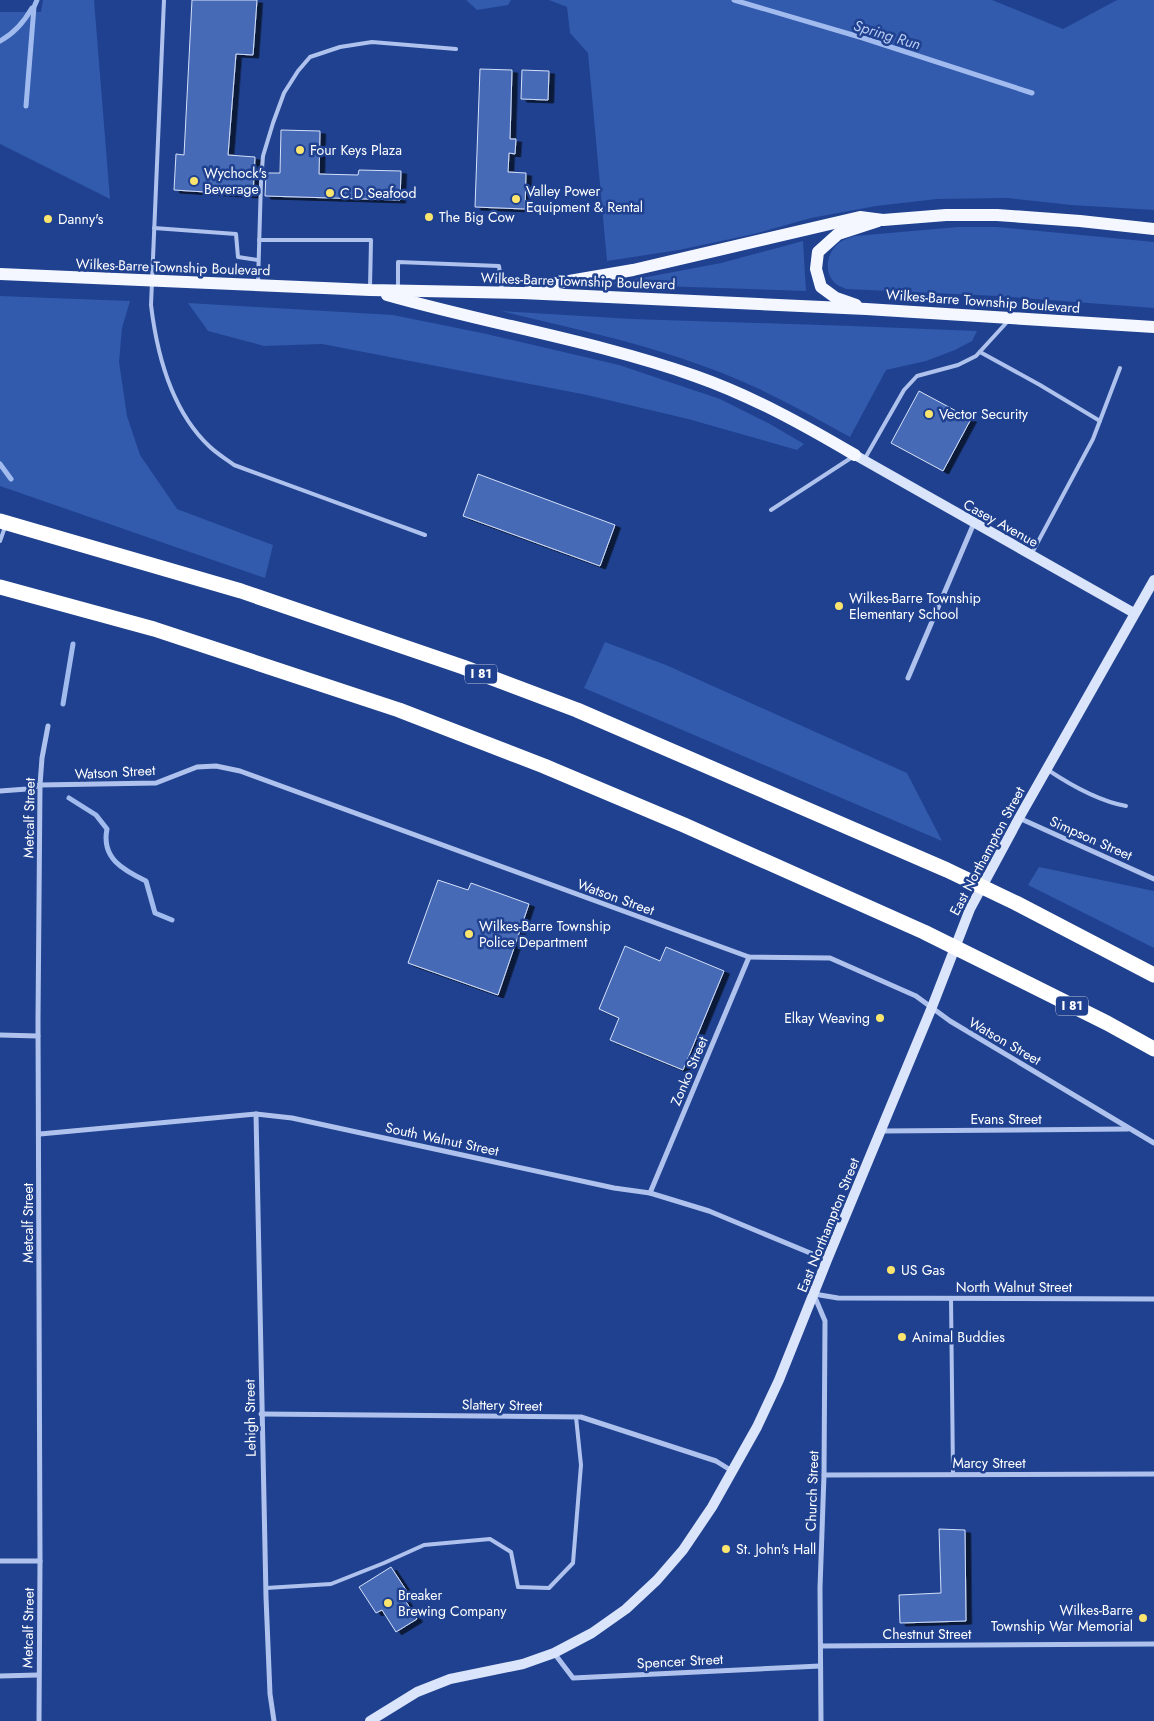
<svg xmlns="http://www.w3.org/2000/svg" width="1154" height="1721" font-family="Jost,sans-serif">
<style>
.green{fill:#325aad}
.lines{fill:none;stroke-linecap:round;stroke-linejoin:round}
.stream{stroke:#a1bbee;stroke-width:5}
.building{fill:#476ab7;stroke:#d4e0f9;filter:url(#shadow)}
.service{stroke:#aec2ed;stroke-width:4}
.minor{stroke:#aec2ed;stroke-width:5}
.secondary{stroke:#dae4fa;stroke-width:10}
.primary{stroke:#f4f7ff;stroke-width:12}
.motorway{stroke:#fff;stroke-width:15}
.poi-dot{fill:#fbe56e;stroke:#1f418f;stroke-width:2}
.labels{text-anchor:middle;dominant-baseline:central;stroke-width:5;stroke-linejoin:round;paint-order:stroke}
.shield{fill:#1f418f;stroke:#bcc6dd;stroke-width:1}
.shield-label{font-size:12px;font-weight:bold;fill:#fff}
.poi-label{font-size:14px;fill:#fff;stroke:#1f418f;text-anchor:start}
.street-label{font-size:14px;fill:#fff;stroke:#1f418f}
.water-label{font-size:15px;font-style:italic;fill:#bacdf4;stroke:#1f418f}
</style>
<defs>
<filter id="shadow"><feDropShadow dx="5.5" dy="3" stdDeviation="0" flood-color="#0009"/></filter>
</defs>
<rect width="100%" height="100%" fill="#1f418f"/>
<g class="green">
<path d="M43 0H94L110 199 0 144V12H41Z"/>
<path d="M466 0H511L508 5 477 10Z"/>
<path d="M549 0H992L1063 29 1117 0H1154V210L1071 205 1007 198 937 199 876 206 811 218 754 234 679 250 607 261 588 53 570 33 567 7Z"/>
<path d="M958 227H997L1154 242V308L998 296 846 289C843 287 838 286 836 284 821 271 828 247 844 240 847 238 852 237 855 236Z"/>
<path d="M803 241 806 291 600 284 647 277 721 263Z"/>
<path d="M0 296 130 301 122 328 119 362 127 416 140 455 177 509 273 545 265 578 0 486Z"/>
<path d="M188 303 393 315 482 333 619 365 720 399 770 424 804 444 797 450 688 419 587 395 322 344 264 346 208 331Z"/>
<path d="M501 311 632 319 853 326 977 331 972 341 955 350 926 361 886 370 850 437C803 411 757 385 706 367 640 342 570 328 501 311Z"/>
<path d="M605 642 666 665 907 773 942 841 584 688Z"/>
<path d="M1039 867 1154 891V948L1028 885Z"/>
</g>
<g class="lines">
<g class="stream">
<path d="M734 0 863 38 1032 93"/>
<path d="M0 41C15 33 24 22 32 8"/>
<path d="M26 106 34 7 37 0"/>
<path d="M0 464 11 479"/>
<path d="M63 704 73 644"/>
<path d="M69 798 96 815 107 829C101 858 123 870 146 881L155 913 172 920"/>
</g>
</g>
<g class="building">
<path d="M192 0H257L253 55 236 54 228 155 255 157 253 195 174 190 176 154 184 155Z"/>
<path d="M480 69 512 70 510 139H516L515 154 509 153 508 172 526 173 525 209 475 207Z"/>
<path d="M522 70 549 71 548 100 521 99Z"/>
<path d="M281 130 320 131 319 174 358 175 359 170 401 171 400 200 265 196 266 173H280Z"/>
<path d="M919 391 971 419 943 471 891 443Z"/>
<path d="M478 474 615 525 600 566 463 516Z"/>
<path d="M438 880 468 890 471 883 529 904 498 995 408 963Z"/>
<path d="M625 946 660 961 666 947 724 971 683 1070 610 1040 619 1018 599 1009Z"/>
<path d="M939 1529 965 1530 966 1621 900 1623 899 1595 941 1593Z"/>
<path d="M391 1567 408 1593 403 1597 417 1619 396 1632 382 1610 376 1613 359 1587Z"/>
</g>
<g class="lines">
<g class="service">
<path d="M164 0 151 305C157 355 171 410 209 446 216 453 226 459 234 465L425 535"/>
<path d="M154 228 236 234 238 257 258 260"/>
<path d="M259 240H371L370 288"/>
<path d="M258 283 261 181 263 156 273 123 284 93 298 71 310 57 340 47 372 42 456 49"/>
<path d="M398 290V262L499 266 502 290"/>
<path d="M980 352 1040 385 1100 421"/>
<path d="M864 460 904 390 917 376 958 365 976 356 1008 321"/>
<path d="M771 510 854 456"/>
<path d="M0 541 5 527"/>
<path d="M1032 553 1093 439 1120 368"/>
<path d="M1048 770C1072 786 1098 801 1126 806"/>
<path d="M951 1298 953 1474"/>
<path d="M266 1588 331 1584 384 1563 424 1545 490 1539 511 1552 518 1587 549 1588 573 1563 581 1465 576 1417"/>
</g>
<g class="minor">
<path d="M908 678 974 523"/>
<path d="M0 791 27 789 40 785 156 783 197 767 216 766 240 771 749 957 830 958 916 996 950 1021 1154 1143"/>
<path d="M1019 818 1154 879"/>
<path d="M0 1035 38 1036"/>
<path d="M256 1114 266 1597 270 1694 274 1721"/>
<path d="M881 1131 1128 1129"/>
<path d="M40 1134 256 1114 292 1118 614 1188 650 1193 709 1211 827 1260"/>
<path d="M650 1193 749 957"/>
<path d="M814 1294 838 1298 1154 1299"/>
<path d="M814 1295 825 1321 824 1475 820 1588 821 1721"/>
<path d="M261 1414 581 1417 716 1461 732 1471"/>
<path d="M824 1475 1154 1474"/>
<path d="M0 1561H40"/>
<path d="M821 1646 1154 1644"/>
<path d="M554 1653 573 1678 820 1666"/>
<path d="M0 1676 38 1675"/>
<path d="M39 1721 40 1561 38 1021 40 785 42 758 48 726"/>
</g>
<g class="secondary">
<path d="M855 455 1134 613"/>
<path d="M370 1721 417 1692 450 1679 523 1664 554 1653 592 1633 626 1609 657 1580 683 1550 712 1507 757 1427 779 1380 827 1260 932 1007 970 909 1019 818 1154 580"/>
</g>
<g class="primary">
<path d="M0 274 370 290 522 293 866 309 1154 327"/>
<path d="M529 291 546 285 633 270 860 217 883 220 946 215H997L1080 221 1154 229"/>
<path d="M387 295C489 324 595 341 695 376 752 396 804 425 855 455"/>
<path d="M856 305 836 298 821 287 816 269 818 252 838 234 878 221"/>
</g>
<g class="motorway">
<path d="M0 521 241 591 463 667 577 710 947 870 1016 903 1154 975"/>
<path d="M0 587 154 629 399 710 544 766 684 825 924 932 1107 1023 1154 1049"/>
</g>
</g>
<g class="poi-dot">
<circle cx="300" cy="150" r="5"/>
<circle cx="194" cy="181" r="5"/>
<circle cx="330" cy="193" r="5"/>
<circle cx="516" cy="199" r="5"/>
<circle cx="429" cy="217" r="5"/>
<circle cx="48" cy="219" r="5"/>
<circle cx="929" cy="414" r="5"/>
<circle cx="839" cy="606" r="5"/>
<circle cx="469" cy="934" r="5"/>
<circle cx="880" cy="1018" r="5"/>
<circle cx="891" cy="1270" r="5"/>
<circle cx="902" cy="1337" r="5"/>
<circle cx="726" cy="1549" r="5"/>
<circle cx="388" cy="1603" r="5"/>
<circle cx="1143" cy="1618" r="5"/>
</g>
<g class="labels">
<g class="shield">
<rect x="465" y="664.5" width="32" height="19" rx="4"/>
<rect x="1056" y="996.5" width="32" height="19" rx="4"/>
</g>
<g class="shield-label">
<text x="481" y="674">I 81</text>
<text x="1072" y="1006">I 81</text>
</g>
<g class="poi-label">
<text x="310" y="150">Four Keys Plaza</text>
<text x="204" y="173">Wychock's<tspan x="204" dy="16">Beverage</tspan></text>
<text x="526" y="191">Valley Power<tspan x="526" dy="16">Equipment &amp; Rental</tspan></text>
<text x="340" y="193">C D Seafood</text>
<text x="439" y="217">The Big Cow</text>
<text x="58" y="219">Danny's</text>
<text x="939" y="414">Vector Security</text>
<text x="849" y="598">Wilkes-Barre Township<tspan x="849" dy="16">Elementary School</tspan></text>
<text x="479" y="926">Wilkes-Barre Township<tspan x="479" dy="16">Police Department</tspan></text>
<text x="870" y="1018" text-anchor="end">Elkay Weaving</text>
<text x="901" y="1270">US Gas</text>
<text x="912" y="1337">Animal Buddies</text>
<text x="736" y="1549">St. John's Hall</text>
<text x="398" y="1595">Breaker<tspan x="398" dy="16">Brewing Company</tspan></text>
<text x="1133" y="1610" text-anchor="end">Wilkes-Barre<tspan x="1133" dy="16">Township War Memorial</tspan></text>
</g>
<g class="street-label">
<text transform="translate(173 267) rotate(2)">Wilkes-Barre Township Boulevard</text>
<text transform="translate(578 281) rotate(2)">Wilkes-Barre Township Boulevard</text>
<text transform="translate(983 301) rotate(4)">Wilkes-Barre Township Boulevard</text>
<text transform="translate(1001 523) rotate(29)">Casey Avenue</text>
<text transform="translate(115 772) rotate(-3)">Watson Street</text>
<text transform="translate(29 818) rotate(-89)">Metcalf Street</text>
<text transform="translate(1091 838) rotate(24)">Simpson Street</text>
<text transform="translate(987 851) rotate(-62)">East Northampton Street</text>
<text transform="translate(616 897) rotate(20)">Watson Street</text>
<text transform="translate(1005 1041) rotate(30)">Watson Street</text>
<text transform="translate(689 1071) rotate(-67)">Zonko Street</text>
<text x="1006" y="1119">Evans Street</text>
<text transform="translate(442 1139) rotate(12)">South Walnut Street</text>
<text transform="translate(28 1223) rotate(-90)">Metcalf Street</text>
<text transform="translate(828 1225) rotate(-68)">East Northampton Street</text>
<text x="1014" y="1287">North Walnut Street</text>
<text transform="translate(502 1405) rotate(1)">Slattery Street</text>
<text transform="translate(250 1418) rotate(-91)">Lehigh Street</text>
<text x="989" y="1463">Marcy Street</text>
<text transform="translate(812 1491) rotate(-88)">Church Street</text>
<text transform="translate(28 1628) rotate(-89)">Metcalf Street</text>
<text x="927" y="1634">Chestnut Street</text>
<text transform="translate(680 1661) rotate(-3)">Spencer Street</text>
</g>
<g class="water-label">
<text transform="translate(887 35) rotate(17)">Spring Run</text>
</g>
</g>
</svg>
